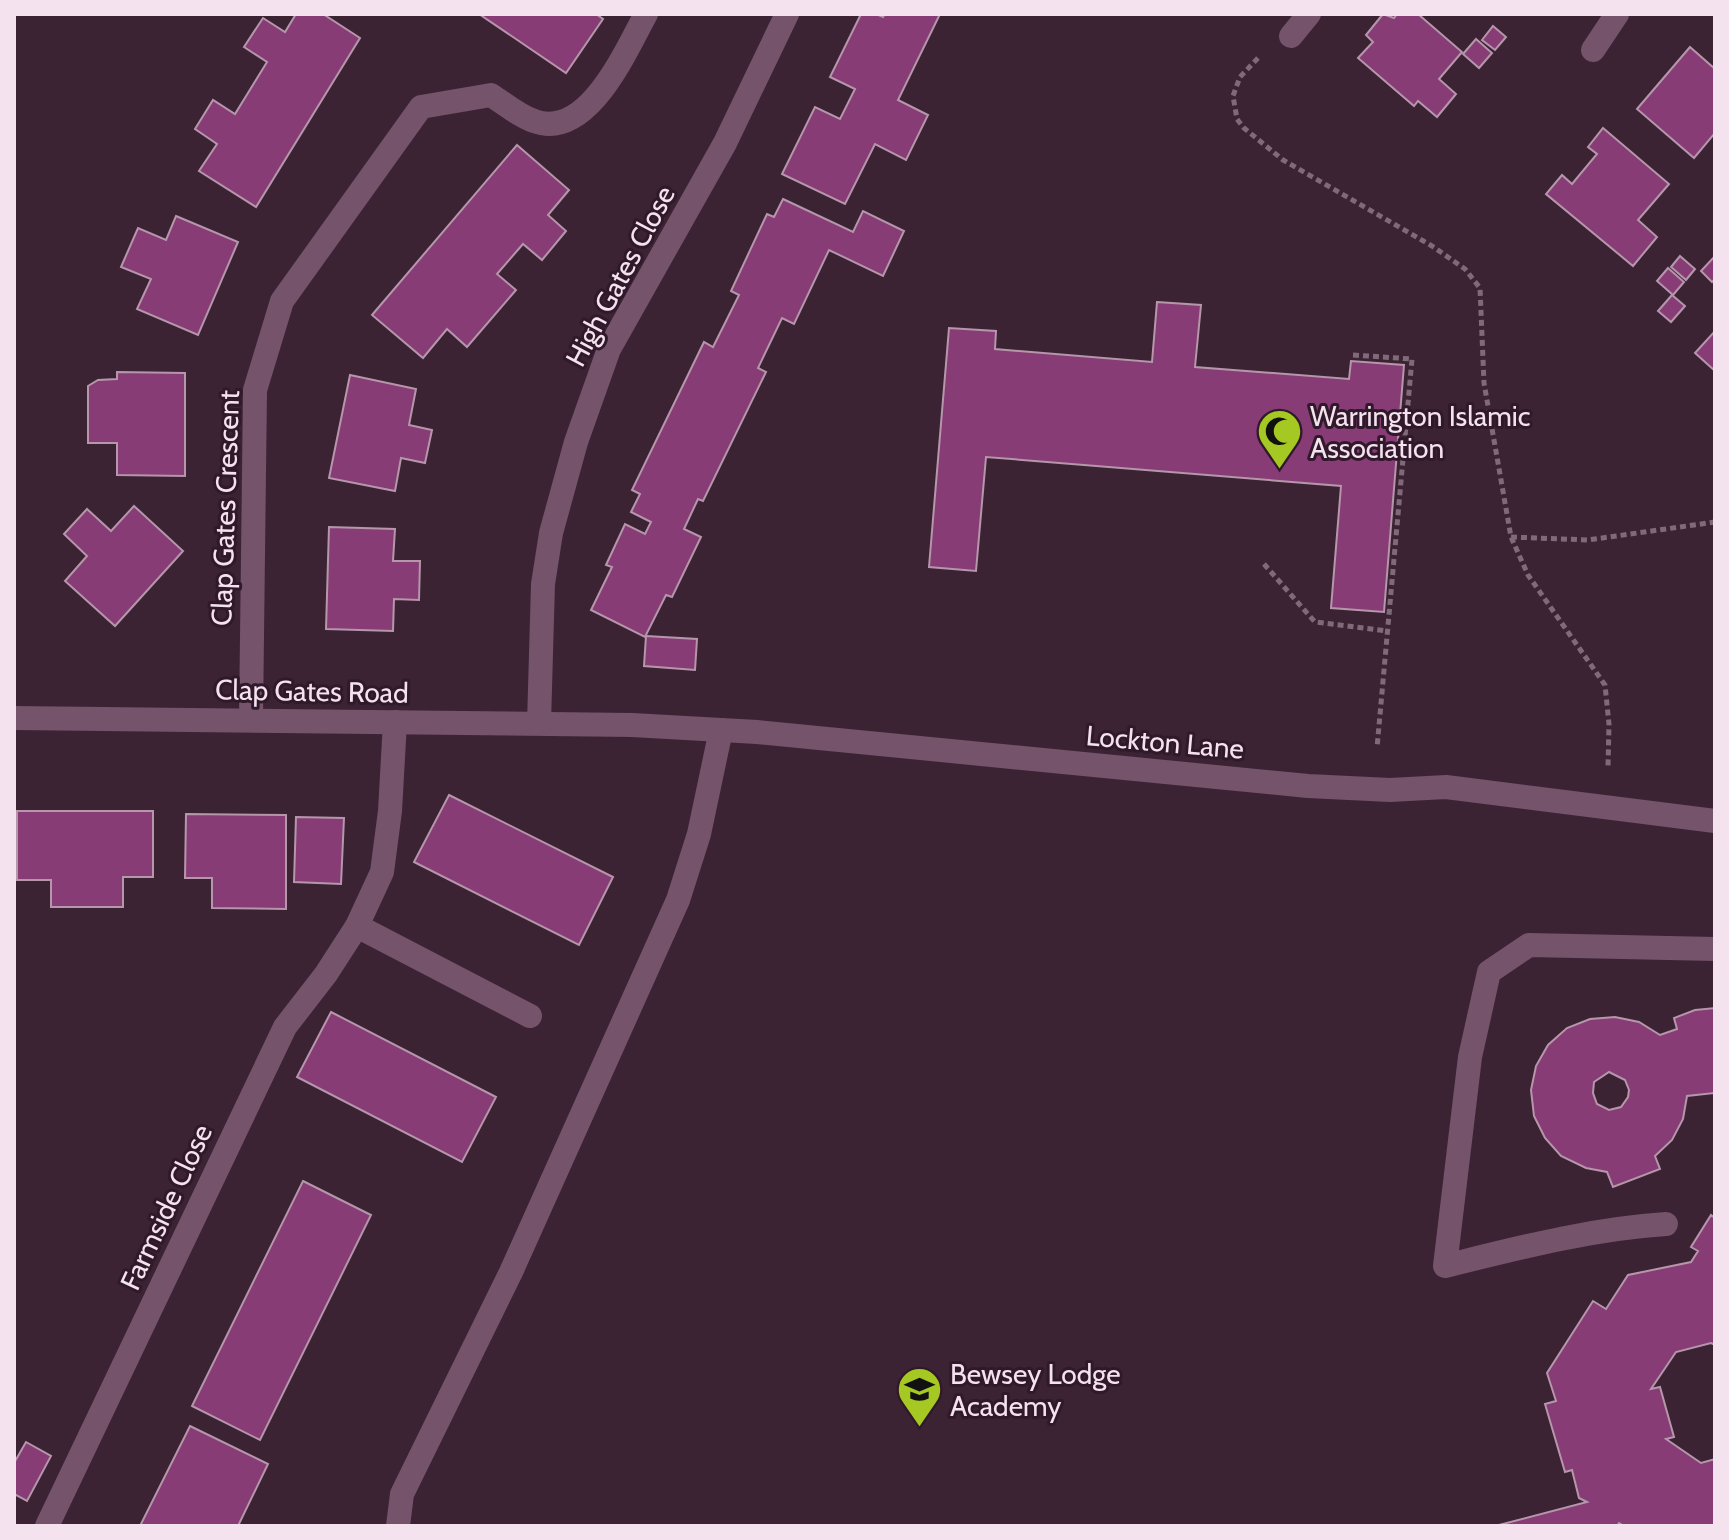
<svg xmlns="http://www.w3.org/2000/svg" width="1729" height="1540" font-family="Cabin,sans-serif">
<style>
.building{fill:#883c75;stroke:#b596ab;stroke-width:2;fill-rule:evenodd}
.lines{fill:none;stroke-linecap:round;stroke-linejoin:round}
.path{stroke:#806a79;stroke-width:5;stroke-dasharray:6 4;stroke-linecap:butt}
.minor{stroke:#75536b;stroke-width:24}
.labels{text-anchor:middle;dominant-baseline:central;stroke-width:6;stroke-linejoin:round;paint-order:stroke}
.street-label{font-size:28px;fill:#f4e3ee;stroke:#30192a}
.poi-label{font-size:28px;fill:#f4e3ee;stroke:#30192a;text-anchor:start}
</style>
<rect width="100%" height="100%" fill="#3b2334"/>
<g class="building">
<path d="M296 14H323L360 38 256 207 199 171 217 144 195 129 213 100 235 114 267 62 244 47 263 18 285 32Z"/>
<path d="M479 14H596L603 19 566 73Z"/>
<path d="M861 14H876L883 17 885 14H940L898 100 928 115 906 160 875 144 845 204 782 174 815 107 840 119 855 89 830 77Z"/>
<path d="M1383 14 1394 18 1397 14H1418L1462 52 1439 79 1456 94 1437 117 1418 101 1414 106 1358 58 1373 42 1366 35Z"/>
<path d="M1493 26 1506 37 1495 50 1482 40Z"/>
<path d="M1476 39 1492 53 1479 68 1463 54Z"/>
<path d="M1690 47 1715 69V133L1694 158 1637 109Z"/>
<path d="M1603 128 1669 184 1638 220 1657 237 1633 266 1546 194 1562 175 1572 184 1597 154 1588 147Z"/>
<path d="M517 145 569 190 548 215 566 231 542 260 523 244 497 274 516 290 467 347 447 329 423 358 372 315Z"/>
<path d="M783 199 853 232 863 211 904 231 883 276 829 250 794 324 782 318 758 368 766 372 703 501 698 499 684 529 701 537 672 597 666 595 645 637 591 610 612 567 606 565 625 524 645 534 651 522 631 512 640 494 632 490 704 342 713 347 739 295 731 291 767 214 774 217Z"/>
<path d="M176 216 238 242 198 335 137 309 151 279 121 267 138 228 166 240Z"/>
<path d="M1680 256 1695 269 1686 280 1671 267Z"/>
<path d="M1715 256V279L1712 282 1701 271Z"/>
<path d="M1668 268 1684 282 1673 295 1657 281Z"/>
<path d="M1672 295 1685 306 1671 322 1658 311Z"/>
<path d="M1157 302 1201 305 1195 367 1349 379 1351 361 1404 365 1384 612 1331 608 1341 486 986 457 976 571 929 567 949 328 996 331 995 349 1152 362Z"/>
<path d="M1715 331V371L1695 353Z"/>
<path d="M117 372 185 373V476L117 475V443H88V386L98 380 117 379Z"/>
<path d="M350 375 416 389 409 425 432 430 425 463 401 458 395 491 329 478Z"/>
<path d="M134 506 183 551 115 626 65 581 87 556 64 534 87 509 111 531Z"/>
<path d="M329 527 395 529 393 561H420L419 600 394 599 393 631 326 629Z"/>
<path d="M646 636 697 639 695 670 644 666Z"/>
<path d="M449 795 613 877 579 945 414 862Z"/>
<path d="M17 811H153V877H123V907H51V880H17Z"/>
<path d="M186 814 286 815V909L212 908V878H185Z"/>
<path d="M296 817 344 818 341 884 294 882Z"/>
<path d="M1715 1008V1102L1714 1093 1687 1096 1683 1119 1672 1140 1655 1156 1660 1169 1613 1187 1607 1172 1586 1168 1561 1156 1545 1138 1534 1116 1531 1090 1536 1066 1548 1045 1567 1028 1590 1019 1615 1017 1639 1022 1660 1035 1677 1029 1674 1018 1695 1010ZM1609 1072 1625 1080 1629 1090 1628 1097 1621 1107 1609 1110 1597 1104 1593 1093 1594 1082Z"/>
<path d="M331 1012 496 1097 462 1162 297 1077Z"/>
<path d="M303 1181 371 1215 260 1440 192 1406Z"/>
<path d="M1711 1215 1715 1218V1345L1711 1343 1676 1352 1651 1389 1660 1387 1674 1437 1666 1439 1701 1463 1715 1459V1526H1624L1619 1523 1617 1526H1495L1587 1502 1579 1498 1572 1470 1565 1472 1545 1404 1556 1401 1547 1373 1593 1301 1606 1309 1628 1275 1691 1262 1698 1251 1691 1247Z"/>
<path d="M190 1426 268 1464 238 1526H140Z"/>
<path d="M26 1442 51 1456 27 1501 14 1494V1463Z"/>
</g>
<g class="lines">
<g class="path">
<path d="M1258 58 1240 77 1233 96 1237 119 1244 128 1283 160 1432 246 1465 269 1480 288 1484 383 1511 537 1528 575 1605 685 1609 724 1608 767"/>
<path d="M1353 355 1412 359 1377 748"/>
<path d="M1511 537 1588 540 1715 522"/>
<path d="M1264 564 1315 622 1387 631"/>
</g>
<g class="minor">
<path d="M1291 36 1309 14"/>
<path d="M1593 50 1617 14"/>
<path d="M14 718 632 725 757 732 1308 786 1390 790 1446 787 1715 821"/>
<path d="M251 719 255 390 282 301 421 107 491 95C505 104 519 116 534 121 588 141 626 50 646 14"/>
<path d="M539 723 543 584 551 533 576 442 609 349 725 143 787 14"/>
<path d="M357 926 530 1016"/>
<path d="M1666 1224C1590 1229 1518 1248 1445 1266L1470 1057 1489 972 1529 945 1715 949"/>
<path d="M47 1526 285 1027 326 974 357 926 382 872 390 811 395 722"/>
<path d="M398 1526 402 1494 511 1272 678 900 699 834 721 730"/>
</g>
</g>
<defs>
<symbol id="mosque-pin" viewBox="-11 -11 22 30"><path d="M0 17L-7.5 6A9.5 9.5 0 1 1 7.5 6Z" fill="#a5c823" stroke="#30192a"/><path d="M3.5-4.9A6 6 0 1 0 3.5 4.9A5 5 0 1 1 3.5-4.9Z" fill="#111"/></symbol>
<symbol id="school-pin" viewBox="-11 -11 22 30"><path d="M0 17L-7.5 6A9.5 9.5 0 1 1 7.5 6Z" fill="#a5c823" stroke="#30192a"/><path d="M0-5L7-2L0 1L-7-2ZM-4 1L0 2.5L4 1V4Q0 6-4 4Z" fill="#111"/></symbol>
</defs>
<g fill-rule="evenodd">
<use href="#mosque-pin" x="1254" y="406" width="51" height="69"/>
<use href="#school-pin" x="894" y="1364" width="51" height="69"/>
</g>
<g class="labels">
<g class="street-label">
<text transform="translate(620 276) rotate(-62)">High Gates Close</text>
<text transform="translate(225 508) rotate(-88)">Clap Gates Crescent</text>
<text transform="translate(312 691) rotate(1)">Clap Gates Road</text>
<text transform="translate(1165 742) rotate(5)">Lockton Lane</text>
<text transform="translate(166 1207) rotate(-65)">Farmside Close</text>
</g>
<g class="poi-label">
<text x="1310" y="416">Warrington Islamic<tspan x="1310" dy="32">Association</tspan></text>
<text x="950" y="1374">Bewsey Lodge<tspan x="950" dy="32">Academy</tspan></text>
</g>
</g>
<rect width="1729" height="1540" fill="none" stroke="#f4e3ee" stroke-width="32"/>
</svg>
